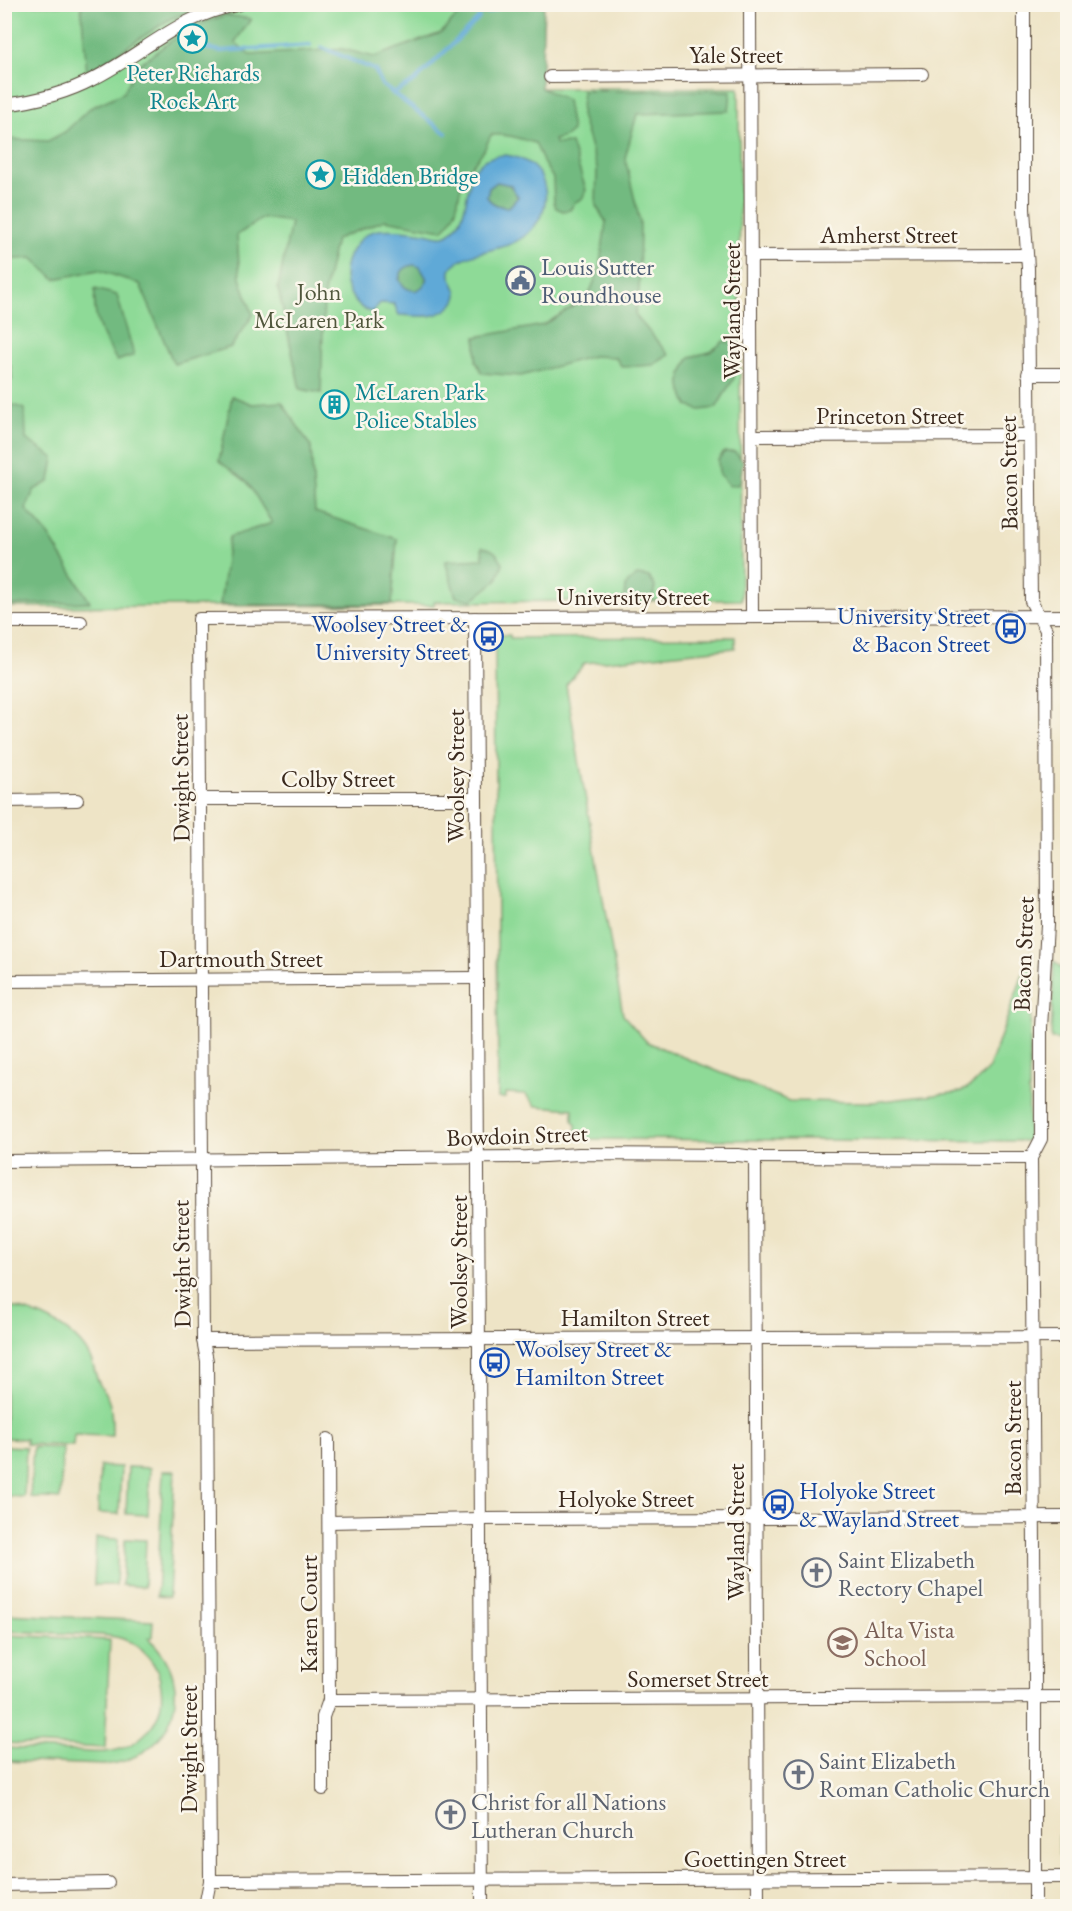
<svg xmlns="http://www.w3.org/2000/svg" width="1072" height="1911" font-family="'EB Garamond',serif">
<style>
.green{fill:#8eda97;stroke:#64825a;stroke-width:1.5}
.forest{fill:#72ba80;stroke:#56724f;stroke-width:1.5}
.water{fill:#5fa9d7;stroke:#4d6a7a;stroke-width:1.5;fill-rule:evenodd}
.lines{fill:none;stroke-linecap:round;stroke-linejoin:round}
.stream{stroke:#5fa9d7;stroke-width:4}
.minor-casing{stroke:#564637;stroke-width:14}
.minor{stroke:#fff;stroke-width:12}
.labels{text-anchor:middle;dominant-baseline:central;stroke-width:5;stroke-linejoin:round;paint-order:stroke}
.street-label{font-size:24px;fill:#3b2a1e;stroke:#fbf7ec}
.culture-label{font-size:24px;fill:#0d838f;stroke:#fbf7ec;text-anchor:start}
.service-label{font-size:24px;fill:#4e5e75;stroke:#fbf7ec;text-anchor:start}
.park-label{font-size:24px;fill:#50563c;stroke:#fbf7ec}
.transit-label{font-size:24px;fill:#164399;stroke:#fbf7ec;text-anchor:end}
.worship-label{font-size:24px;fill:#5b616d;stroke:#fbf7ec;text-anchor:start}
.education-label{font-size:24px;fill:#785e54;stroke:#fbf7ec;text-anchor:start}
</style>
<rect width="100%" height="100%" fill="#fbf7ec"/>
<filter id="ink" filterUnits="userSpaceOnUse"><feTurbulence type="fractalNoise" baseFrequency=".0167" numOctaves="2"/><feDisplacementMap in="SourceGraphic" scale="12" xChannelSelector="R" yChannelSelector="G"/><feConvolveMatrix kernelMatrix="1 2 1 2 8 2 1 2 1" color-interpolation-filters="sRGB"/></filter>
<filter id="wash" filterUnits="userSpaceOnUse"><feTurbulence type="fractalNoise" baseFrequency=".008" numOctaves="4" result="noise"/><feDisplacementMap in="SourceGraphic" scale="24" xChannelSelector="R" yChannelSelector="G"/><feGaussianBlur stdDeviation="1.35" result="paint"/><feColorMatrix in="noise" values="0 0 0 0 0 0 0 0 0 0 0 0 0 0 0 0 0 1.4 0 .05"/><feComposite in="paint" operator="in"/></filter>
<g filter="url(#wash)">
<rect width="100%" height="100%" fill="#eee4c6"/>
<g class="green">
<path d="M4 5H534V88H739L741 600 434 602V605L5 607Z"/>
<path d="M495 635H510V638L735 637V648L585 663 566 685 623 1015 647 1042 789 1101 873 1102 961 1092 975 1083 989 1068 1032 950 1028 1141 575 1139 576 1125 573 1121V1109L536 1106 525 1094 506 1093V1098H498Z"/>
<path d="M1054 961 1067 973V1040L1051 1039Z"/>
<path d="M5 1306C36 1311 74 1327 90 1357 94 1365 95 1375 99 1383 102 1389 106 1394 108 1399 113 1410 112 1425 112 1436L74 1435 73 1446 26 1444V1439L5 1438Z"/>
<path d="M4 1446 26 1447 24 1497 5 1496Z"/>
<path d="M33 1447 63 1448 60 1499 30 1497Z"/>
<path d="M100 1466 121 1467 119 1514 98 1513Z"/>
<path d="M128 1467 150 1468 148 1515 126 1514Z"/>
<path d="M163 1471H175L169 1597 157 1596Z"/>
<path d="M96 1538 118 1539 116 1585H94Z"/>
<path d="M125 1539 146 1540 144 1587 122 1585Z"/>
<path d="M5 1614 153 1621 152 1637 148 1638C201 1685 172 1760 103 1765L5 1761V1748C27 1749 50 1750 73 1751 84 1751 95 1753 105 1752 139 1749 166 1721 161 1687 159 1665 144 1647 123 1639 109 1634 93 1635 78 1634 53 1633 29 1632 5 1631Z"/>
<path d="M5 1635 110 1640 105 1748 5 1743Z"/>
<rect x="1059" y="1836" width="8" height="19"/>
</g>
<g class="forest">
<path d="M81 5V4L209 5 170 19 87 73Z"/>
<path d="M467 5H544L541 88 567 100 572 131 565 137 554 140 556 144 571 143 586 190 582 199 575 202 570 210 563 211 556 208 554 203 553 178 544 164 535 143C517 138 509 134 491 135 489 139 487 144 485 148 479 159 468 167 463 180 456 199 460 216 442 230L385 220 336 239 324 293 321 393 300 389 278 288 291 222 263 218 237 235 240 278 253 315 231 347 174 364 140 284 98 270 55 279 32 258 5 260V139L48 141 65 132 90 108 123 93 138 65 189 28 226 15 251 19 235 42 250 55 343 49 374 57 441 33Z"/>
<path d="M582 91H731L729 111 637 114 625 158 640 222 639 290 635 315 669 355 653 365 622 367 615 357 593 356 521 376 482 373 476 361V337L544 325 588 297 599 270 606 222 596 206 597 168 581 115Z"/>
<path d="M497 182 510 185 518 197 509 207C500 207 492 205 487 197L489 188Z"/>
<circle cx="413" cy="278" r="13"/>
<path d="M95 289 117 295 134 355 117 361C102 335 92 320 95 289Z"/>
<path d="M724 341 734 344V378L716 408 700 410 688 406C678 385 678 377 690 357L710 352Z"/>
<path d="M5 356 11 367 12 380 5 385Z"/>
<path d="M232 396 252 404 282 402 311 447 315 512 397 539 392 604 220 605 229 537 272 523 248 483 219 461Z"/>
<path d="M4 402 25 409 26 439 54 458 50 481 34 490 26 509 49 536 90 602 5 605Z"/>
<path d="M724 452H735L743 461 740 484 729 486 719 473 718 460Z"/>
<path d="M482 547C493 548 497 553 503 563L497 580 472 600 456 597 445 561 483 559Z"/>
<path d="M637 575 649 577 655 587 652 600 639 604 624 601 625 586Z"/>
</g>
<path class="water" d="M505 155C553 160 558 213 522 238 502 252 473 249 454 265 443 275 457 284 457 294 457 299 454 303 451 306 436 320 418 316 399 315L394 304 380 303 373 312C364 311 359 307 354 300 351 295 347 289 346 284 341 262 357 233 379 230 394 228 411 231 426 233 431 234 438 237 444 236 447 235 450 234 452 231 478 208 454 157 505 155ZM497 182 510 185 518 197 509 207C500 207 492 205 487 197L489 188ZM414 265 420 267 427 279C421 295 407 293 399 280 401 270 404 267 414 265Z"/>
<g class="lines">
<g class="stream">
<path d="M183 5V4"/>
<path d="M487 13 508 4"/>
<path d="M189 32 194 40"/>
<path d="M321 47 375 70 382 85 446 133"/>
<path d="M205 48 221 51 310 45"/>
<path d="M393 94 415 81 479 18"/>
</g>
</g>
</g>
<g filter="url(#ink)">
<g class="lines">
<defs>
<g id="minor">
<path d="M750 4 752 617"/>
<path d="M1024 4V209L1028 268 1031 601 1046 630 1047 925 1041 1028V1139L1031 1158 1035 1677V1906"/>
<path d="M550 77 922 74"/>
<path d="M4 105C36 101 65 94 93 79 146 52 177 16 240 4"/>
<path d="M751 256 1026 255"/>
<path d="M1028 374H1068"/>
<path d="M753 436 1028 435"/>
<path d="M475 618 482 1906"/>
<path d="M4 622H81"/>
<path d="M201 799H476"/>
<path d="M4 801 77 800"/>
<path d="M4 981 477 978"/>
<path d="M755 1157 758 1906"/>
<path d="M4 1161 527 1157 579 1154 738 1155 755 1157 1031 1158"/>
<path d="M203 1340 1068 1337"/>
<path d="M329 1522 480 1519 1068 1517"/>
<path d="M329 1700 1068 1697"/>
<path d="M323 1789V1717L329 1700 328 1439"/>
<path d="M210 1881 1068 1877"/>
<path d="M4 1885 108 1883"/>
<path d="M205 1906 210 1881 207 1361 203 1340C201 1100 202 860 199 619L1068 616"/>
</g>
</defs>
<use href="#minor" class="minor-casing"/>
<use href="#minor" class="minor"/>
</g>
</g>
<defs>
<symbol id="sight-ring" viewBox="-11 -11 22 22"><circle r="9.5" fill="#fbf7ec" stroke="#0f9aa8" stroke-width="1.5"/><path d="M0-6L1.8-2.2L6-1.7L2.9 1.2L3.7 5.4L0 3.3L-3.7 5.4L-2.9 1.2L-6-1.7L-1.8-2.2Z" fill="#0f9aa8"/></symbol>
<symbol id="civic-ring" viewBox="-11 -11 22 22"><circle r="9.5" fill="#fbf7ec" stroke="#5c6f8a" stroke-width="1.5"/><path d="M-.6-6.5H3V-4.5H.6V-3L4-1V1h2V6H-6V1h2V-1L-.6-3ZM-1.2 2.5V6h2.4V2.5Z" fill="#5c6f8a"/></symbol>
<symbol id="building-ring" viewBox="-11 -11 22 22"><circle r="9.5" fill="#fbf7ec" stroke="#0f9aa8" stroke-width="1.5"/><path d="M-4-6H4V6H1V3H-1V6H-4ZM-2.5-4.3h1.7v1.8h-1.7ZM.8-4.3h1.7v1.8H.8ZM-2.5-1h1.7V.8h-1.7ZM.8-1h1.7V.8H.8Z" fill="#0f9aa8"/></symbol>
<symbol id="bus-ring" viewBox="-11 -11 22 22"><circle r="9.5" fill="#fbf7ec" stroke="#1a4fb4" stroke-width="1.5"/><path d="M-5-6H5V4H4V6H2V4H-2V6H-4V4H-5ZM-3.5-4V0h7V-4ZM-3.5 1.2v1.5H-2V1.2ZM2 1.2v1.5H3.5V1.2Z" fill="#1a4fb4"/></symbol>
<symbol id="church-ring" viewBox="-11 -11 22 22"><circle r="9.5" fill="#fbf7ec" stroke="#6b7280" stroke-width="1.5"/><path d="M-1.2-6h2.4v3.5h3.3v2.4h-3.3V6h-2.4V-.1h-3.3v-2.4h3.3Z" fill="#6b7280"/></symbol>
<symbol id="school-ring" viewBox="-11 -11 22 22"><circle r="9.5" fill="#fbf7ec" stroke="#8d6e63" stroke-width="1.5"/><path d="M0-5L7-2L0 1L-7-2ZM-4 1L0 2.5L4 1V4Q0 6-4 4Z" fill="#8d6e63"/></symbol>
</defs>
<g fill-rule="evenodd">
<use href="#sight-ring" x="176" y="22" width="33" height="33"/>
<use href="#sight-ring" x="304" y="158" width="33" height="33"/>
<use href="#civic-ring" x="504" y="264" width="33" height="33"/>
<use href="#building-ring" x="318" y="388" width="33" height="33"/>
<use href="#bus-ring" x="994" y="612" width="33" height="33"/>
<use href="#bus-ring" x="472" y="620" width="33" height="33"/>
<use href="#bus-ring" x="478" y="1346" width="33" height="33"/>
<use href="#bus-ring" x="762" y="1488" width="33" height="33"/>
<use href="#church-ring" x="800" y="1556" width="33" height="33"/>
<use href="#school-ring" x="826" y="1626" width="33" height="33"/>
<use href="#church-ring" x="782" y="1758" width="33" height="33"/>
<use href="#church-ring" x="434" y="1798" width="33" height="33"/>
</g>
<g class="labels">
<g class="street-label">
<text x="736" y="54">Yale Street</text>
<text x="889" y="234">Amherst Street</text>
<text transform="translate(731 311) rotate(-90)">Wayland Street</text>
<text x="890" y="415">Princeton Street</text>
<text transform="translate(1008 473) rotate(-91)">Bacon Street</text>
<text x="633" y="596">University Street</text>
<text transform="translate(455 776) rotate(-90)">Woolsey Street</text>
<text transform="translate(180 778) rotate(-91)">Dwight Street</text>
<text x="338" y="778">Colby Street</text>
<text transform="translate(1023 954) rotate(-88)">Bacon Street</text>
<text x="241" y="958">Dartmouth Street</text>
<text transform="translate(517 1135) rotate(-2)">Bowdoin Street</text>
<text transform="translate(458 1262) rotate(-90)">Woolsey Street</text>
<text transform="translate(181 1264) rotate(-91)">Dwight Street</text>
<text x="635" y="1317">Hamilton Street</text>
<text transform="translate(1012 1438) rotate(-90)">Bacon Street</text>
<text x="626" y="1498">Holyoke Street</text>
<text transform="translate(735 1532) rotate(-90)">Wayland Street</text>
<text transform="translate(308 1614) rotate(-90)">Karen Court</text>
<text x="698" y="1678">Somerset Street</text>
<text transform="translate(188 1749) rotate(-90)">Dwight Street</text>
<text x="765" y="1858">Goettingen Street</text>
</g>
<g class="culture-label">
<text x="193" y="72" text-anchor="middle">Peter Richards<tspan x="193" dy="28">Rock Art</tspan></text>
<text x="342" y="175">Hidden Bridge</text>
<text x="355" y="391">McLaren Park<tspan x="355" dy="28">Police Stables</tspan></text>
</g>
<g class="service-label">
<text x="541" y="266">Louis Sutter<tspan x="541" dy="28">Roundhouse</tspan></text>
</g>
<g class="park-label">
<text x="319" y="291">John<tspan x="319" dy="28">McLaren Park</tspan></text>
</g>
<g class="transit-label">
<text x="990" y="615">University Street<tspan x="990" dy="28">&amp; Bacon Street</tspan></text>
<text x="468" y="623">Woolsey Street &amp;<tspan x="468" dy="28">University Street</tspan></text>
<text x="515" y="1348" text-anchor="start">Woolsey Street &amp;<tspan x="515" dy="28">Hamilton Street</tspan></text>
<text x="799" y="1490" text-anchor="start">Holyoke Street<tspan x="799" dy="28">&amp; Wayland Street</tspan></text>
</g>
<g class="worship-label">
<text x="838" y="1559">Saint Elizabeth<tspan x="838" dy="28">Rectory Chapel</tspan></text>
<text x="819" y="1760">Saint Elizabeth<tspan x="819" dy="28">Roman Catholic Church</tspan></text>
<text x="471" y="1801">Christ for all Nations<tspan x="471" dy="28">Lutheran Church</tspan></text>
</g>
<g class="education-label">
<text x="864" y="1629">Alta Vista<tspan x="864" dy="28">School</tspan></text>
</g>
</g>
<rect width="1072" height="1911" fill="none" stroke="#fbf7ec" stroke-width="24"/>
</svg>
